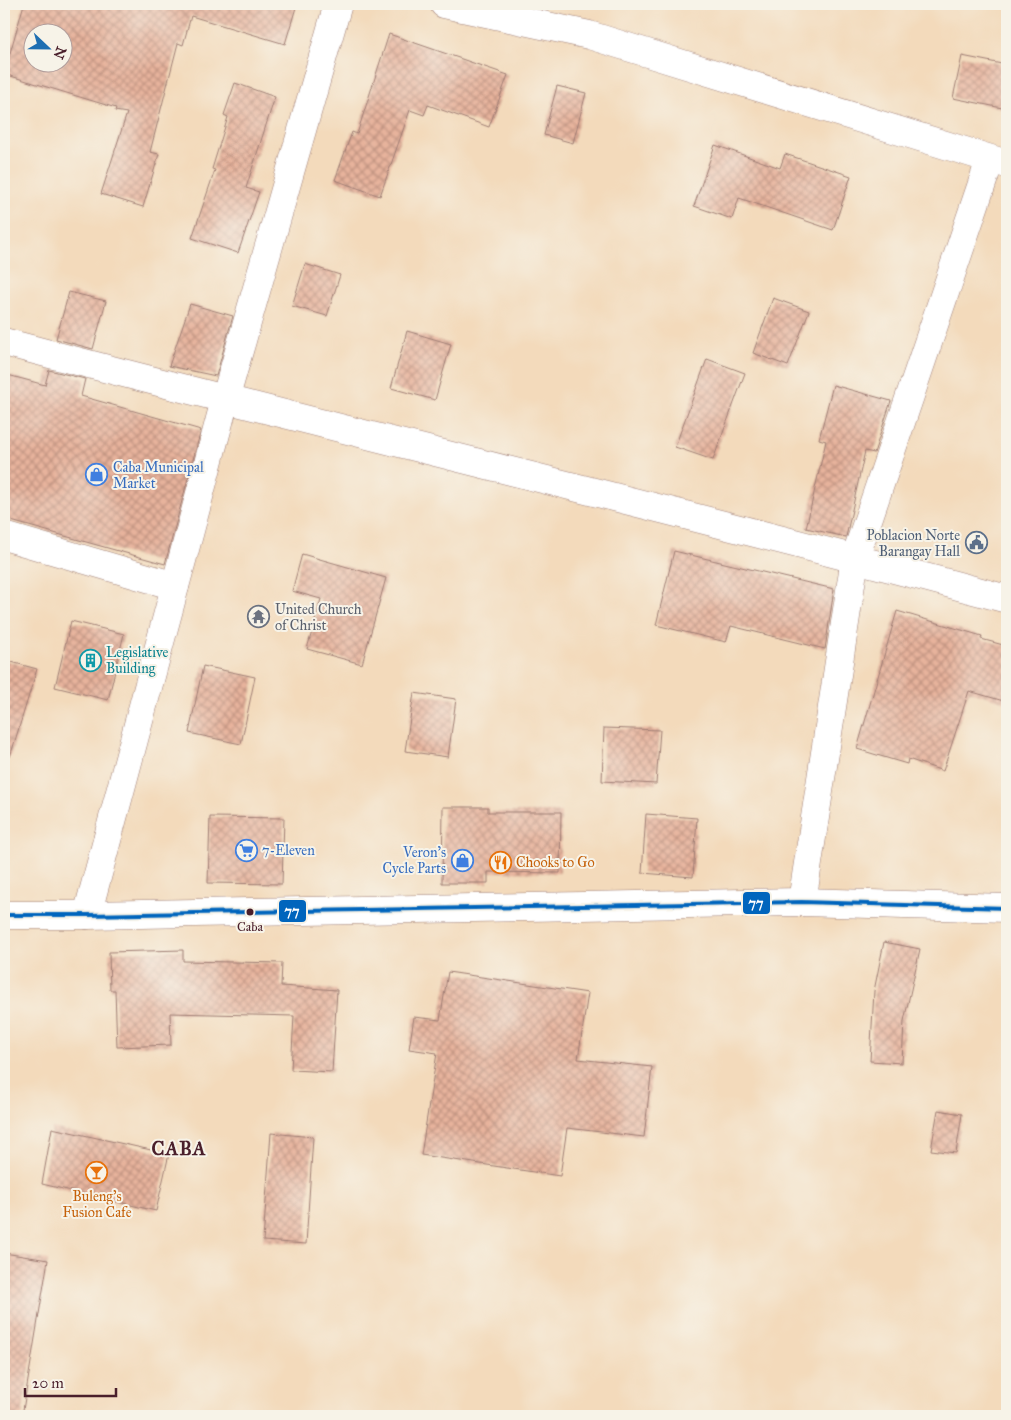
<svg xmlns="http://www.w3.org/2000/svg" width="1011" height="1420" font-family="'IM FELL Great Primer',serif">
<style>
.building{fill:url(#building-cross-hatch);fill-rule:evenodd}
.lines{fill:none;stroke-linecap:round;stroke-linejoin:round}
.minor-casing{stroke:#9e7c73;stroke-width:29}
.trunk-casing{stroke:#9e7c73;stroke-width:29}
.minor{stroke:#fff;stroke-width:28}
.trunk{stroke:#fff;stroke-width:28}
.bus-1-casing{stroke:#f7f3e8;stroke-width:8}
.bus-1{stroke:#0065bd;stroke-width:4}
.bus-dot{fill:#4a1f2b;stroke:#f7f3e8;stroke-width:2}
.labels{text-anchor:middle;dominant-baseline:central;stroke-width:4;stroke-linejoin:round;paint-order:stroke}
.bus-label{font-size:13px;fill:#4a1f2b;stroke:#f7f3e8}
.shop-label{font-size:14px;fill:#366cbe;stroke:#f7f3e8;text-anchor:start}
.service-label{font-size:14px;fill:#4e5e75;stroke:#f7f3e8;text-anchor:end}
.worship-label{font-size:14px;fill:#5b616d;stroke:#f7f3e8;text-anchor:start}
.culture-label{font-size:14px;fill:#0d838f;stroke:#f7f3e8;text-anchor:start}
.food-label{font-size:14px;fill:#c56008;stroke:#f7f3e8;text-anchor:start}
.district-label{font-size:19px;font-weight:bold;letter-spacing:1px;fill:#4a1f2b;stroke:#f7f3e8}
.line-badge{stroke:#f7f3e8;stroke-width:2}
.badge-label{font-size:14px;text-anchor:middle;font-weight:bold;fill:#fff}
</style>
<defs>
<pattern id="building-cross-hatch" width="8" height="8" patternUnits="userSpaceOnUse" patternTransform="scale(1.25)"><rect width="8" height="8" fill="#e7b39c"/><path d="M0 0l8 8M0 8l8-8" fill="none" stroke="#bd917f"/></pattern>
</defs>
<rect width="100%" height="100%" fill="#f7f3e8"/>
<filter id="ink" filterUnits="userSpaceOnUse"><feTurbulence type="fractalNoise" baseFrequency=".02" numOctaves="2"/><feDisplacementMap in="SourceGraphic" scale="10" xChannelSelector="R" yChannelSelector="G"/><feConvolveMatrix kernelMatrix="1 2 1 2 8 2 1 2 1" color-interpolation-filters="sRGB"/></filter>
<filter id="wash" filterUnits="userSpaceOnUse"><feTurbulence type="fractalNoise" baseFrequency=".0096" numOctaves="4" result="noise"/><feDisplacementMap in="SourceGraphic" scale="20" xChannelSelector="R" yChannelSelector="G"/><feGaussianBlur stdDeviation="1.12" result="paint"/><feColorMatrix in="noise" values="0 0 0 0 0 0 0 0 0 0 0 0 0 0 0 0 0 1.4 0 .05"/><feComposite in="paint" operator="in"/></filter>
<g filter="url(#wash)">
<rect width="100%" height="100%" fill="#f3dabb"/>
<g id="blocks">
<g class="building">
<path d="M24 4H297L285 44 191 16 183 45 178 43 150 152 159 154 143 207 101 194 127 113 115 111 116 108 4 74ZM32 32H62V62H32Z"/>
<path d="M389 34 508 75 489 127 428 105 424 115 410 110 380 196 335 180 352 132 357 134Z"/>
<path d="M962 56 1007 65V109L953 98Z"/>
<path d="M235 83 275 97 246 188 259 192 238 253 192 238 215 170 212 169 228 117 224 115Z"/>
<path d="M557 86 586 93 573 143 544 135Z"/>
<path d="M715 145 780 168 785 154 851 176 833 230 739 198 732 219 694 206Z"/>
<path d="M305 264 340 275 327 316 292 306Z"/>
<path d="M69 292 106 301 93 349 56 339Z"/>
<path d="M773 298 809 311 788 366 753 353Z"/>
<path d="M190 304 233 316 216 376 169 366Z"/>
<path d="M407 331 451 344 435 400 391 388Z"/>
<path d="M707 359 745 373 713 460 675 447Z"/>
<path d="M49 370 85 379 81 396 201 430 165 564 4 519V374L45 385Z"/>
<path d="M833 385 891 401 874 453 865 451 846 537 806 528 826 441 819 439Z"/>
<path d="M674 551 834 589 825 649 731 626 726 642 656 625Z"/>
<path d="M302 554 386 578 362 664 307 649 321 599 292 591Z"/>
<path d="M897 611 982 636 981 639 1007 646V702L969 691 943 771 908 759 907 764 857 749Z"/>
<path d="M71 621 124 634 108 700 55 687Z"/>
<path d="M4 660 37 669 10 757H4Z"/>
<path d="M203 666 255 677 241 744 189 733Z"/>
<path d="M414 693 456 699 448 757 405 751Z"/>
<path d="M604 728 660 730 656 784 602 781Z"/>
<path d="M443 807H488V812H561L560 873 488 872V883H442Z"/>
<path d="M646 814 697 818 693 877 642 873Z"/>
<path d="M210 817 284 818 282 884 208 883Z"/>
<path d="M884 942 920 949 904 1021 902 1063 870 1061 874 991Z"/>
<path d="M183 950V961L282 963 281 986 337 990 332 1072 291 1070 294 1016 170 1013 171 1045 117 1047 115 990H110L109 952Z"/>
<path d="M448 972 588 993 578 1059 652 1067 644 1137 567 1128 560 1176 421 1155 437 1053 409 1049 414 1017 440 1020Z"/>
<path d="M938 1110 962 1114 956 1153 931 1150Z"/>
<path d="M52 1128 169 1154 156 1211 42 1184Z"/>
<path d="M271 1133 313 1137 306 1244 263 1241Z"/>
<path d="M4 1253 48 1260 22 1416H4Z"/>
</g>
</g>
</g>
<g filter="url(#ink)">
<use href="#blocks" fill-opacity="0" stroke="#9e7c73" stroke-width="1"/>
<g class="lines">
<defs>
<g id="minor">
<path d="M444 4 589 35 1007 164"/>
<path d="M4 342C338 430 674 509 1007 599"/>
<path d="M4 536 175 586"/>
<path d="M802 902 855 558 990 160"/>
<path d="M87 915 225 400 338 4"/>
</g>
<path id="trunk" d="M4 915H87L802 902 1007 908"/>
</defs>
<use href="#minor" class="minor-casing"/>
<use href="#trunk" class="trunk-casing"/>
<use href="#minor" class="minor"/>
<use href="#trunk" class="trunk"/>
<defs>
<path id="bus-1" d="M4 915H87L802 902 1007 908"/>
</defs>
<use href="#bus-1" class="bus-1-casing"/>
<use href="#bus-1" class="bus-1"/>
</g>
</g>
<defs>
<symbol id="shop-ring" viewBox="-11 -11 22 22"><circle r="9.5" fill="#f7f3e8" stroke="#3f7fe0" stroke-width="1.5"/><path d="M-5-2.5h2.3a2.7 3.5 0 0 1 5.4 0H5L5.5 6h-11ZM-1.5-2.5h3a1.5 2.3 0 0 0-3 0Z" fill="#3f7fe0"/></symbol>
<symbol id="civic-ring" viewBox="-11 -11 22 22"><circle r="9.5" fill="#f7f3e8" stroke="#5c6f8a" stroke-width="1.5"/><path d="M-.6-6.5H3V-4.5H.6V-3L4-1V1h2V6H-6V1h2V-1L-.6-3ZM-1.2 2.5V6h2.4V2.5Z" fill="#5c6f8a"/></symbol>
<symbol id="temple-ring" viewBox="-11 -11 22 22"><circle r="9.5" fill="#f7f3e8" stroke="#6b7280" stroke-width="1.5"/><path d="M0-6L5-2H3V0L6.5 2.5H4V6H1.5V3h-3V6H-4V2.5H-6.5L-3 0V-2H-5Z" fill="#6b7280"/></symbol>
<symbol id="building-ring" viewBox="-11 -11 22 22"><circle r="9.5" fill="#f7f3e8" stroke="#0f9aa8" stroke-width="1.5"/><path d="M-4-6H4V6H1V3H-1V6H-4ZM-2.5-4.3h1.7v1.8h-1.7ZM.8-4.3h1.7v1.8H.8ZM-2.5-1h1.7V.8h-1.7ZM.8-1h1.7V.8H.8Z" fill="#0f9aa8"/></symbol>
<symbol id="supermarket-ring" viewBox="-11 -11 22 22"><circle r="9.5" fill="#f7f3e8" stroke="#3f7fe0" stroke-width="1.5"/><path d="M-6-5.5h2.5l.6 2H6L4.5 2H-2.5L-4.4-4H-6ZM-1.5 3.2a1.3 1.3 0 1 0 .1 0ZM3 3.2a1.3 1.3 0 1 0 .1 0Z" fill="#3f7fe0"/></symbol>
<symbol id="restaurant-ring" viewBox="-11 -11 22 22"><circle r="9.5" fill="#f7f3e8" stroke="#e8710a" stroke-width="1.5"/><path d="M-5-6h1v4h1v-4h1v4h1v-4h1v5L-1.5 .5V6h-2V.5L-5-1ZM5-6V6H3V1.5H1.5Q1.5-4 5-6Z" fill="#e8710a"/></symbol>
<symbol id="bar-ring" viewBox="-11 -11 22 22"><circle r="9.5" fill="#f7f3e8" stroke="#e8710a" stroke-width="1.5"/><path d="M-6-5H6L.8 .8V4.5H3.5V6h-7V4.5H-.8V.8Z" fill="#e8710a"/></symbol>
</defs>
<g fill-rule="evenodd">
<use href="#shop-ring" x="84" y="462" width="25" height="25"/>
<use href="#civic-ring" x="964" y="530" width="25" height="25"/>
<use href="#temple-ring" x="246" y="604" width="25" height="25"/>
<use href="#building-ring" x="78" y="648" width="25" height="25"/>
<use href="#supermarket-ring" x="234" y="838" width="25" height="25"/>
<use href="#shop-ring" x="450" y="848" width="25" height="25"/>
<use href="#restaurant-ring" x="488" y="850" width="25" height="25"/>
<use href="#bar-ring" x="84" y="1160" width="25" height="25"/>
</g>
<circle class="bus-dot" cx="250" cy="912" r="4.5"/>
<g class="labels">
<g class="bus-label">
<text x="250" y="927">Caba</text>
</g>
<g class="shop-label">
<text x="113" y="467">Caba Municipal<tspan x="113" dy="16">Market</tspan></text>
<text x="262" y="850">7-Eleven</text>
<text x="446" y="852" text-anchor="end">Veron's<tspan x="446" dy="16">Cycle Parts</tspan></text>
</g>
<g class="service-label">
<text x="960" y="535">Poblacion Norte<tspan x="960" dy="16">Barangay Hall</tspan></text>
</g>
<g class="worship-label">
<text x="275" y="609">United Church<tspan x="275" dy="16">of Christ</tspan></text>
</g>
<g class="culture-label">
<text x="106" y="652">Legislative<tspan x="106" dy="16">Building</tspan></text>
</g>
<g class="food-label">
<text x="516" y="862">Chooks to Go</text>
<text x="97" y="1196" text-anchor="middle">Buleng's<tspan x="97" dy="16">Fusion Cafe</tspan></text>
</g>
<g class="district-label">
<text x="179" y="1148">CABA</text>
</g>
</g>
<g class="line-badge">
<rect x="742" y="891" width="29" height="24" rx="5" fill="#0065bd"/>
<rect x="278" y="899" width="29" height="24" rx="5" fill="#0065bd"/>
</g>
<g class="badge-label">
<text x="756" y="908">77</text>
<text x="292" y="916">77</text>
</g>
<rect width="1011" height="1420" fill="none" stroke="#f7f3e8" stroke-width="20"/>
<g transform="translate(48 48) rotate(112)"><circle r="24" fill="#f7f3e8" stroke="#b29e9c"/>
<path d="M0-4L9 19L0 12L-9 19Z" fill="#1f6fb2"/>
<text y="-8" font-size="14" font-weight="bold" text-anchor="middle" fill="#4a1f2b">N</text>
</g>
<path d="M25 1388v8h91v-8" fill="none" stroke="#4a1f2b" stroke-width="2.5"/>
<text x="32" y="1388" font-size="15" fill="#4a1f2b" stroke="#f7f3e8" stroke-width="4" paint-order="stroke">20 m</text>
</svg>
